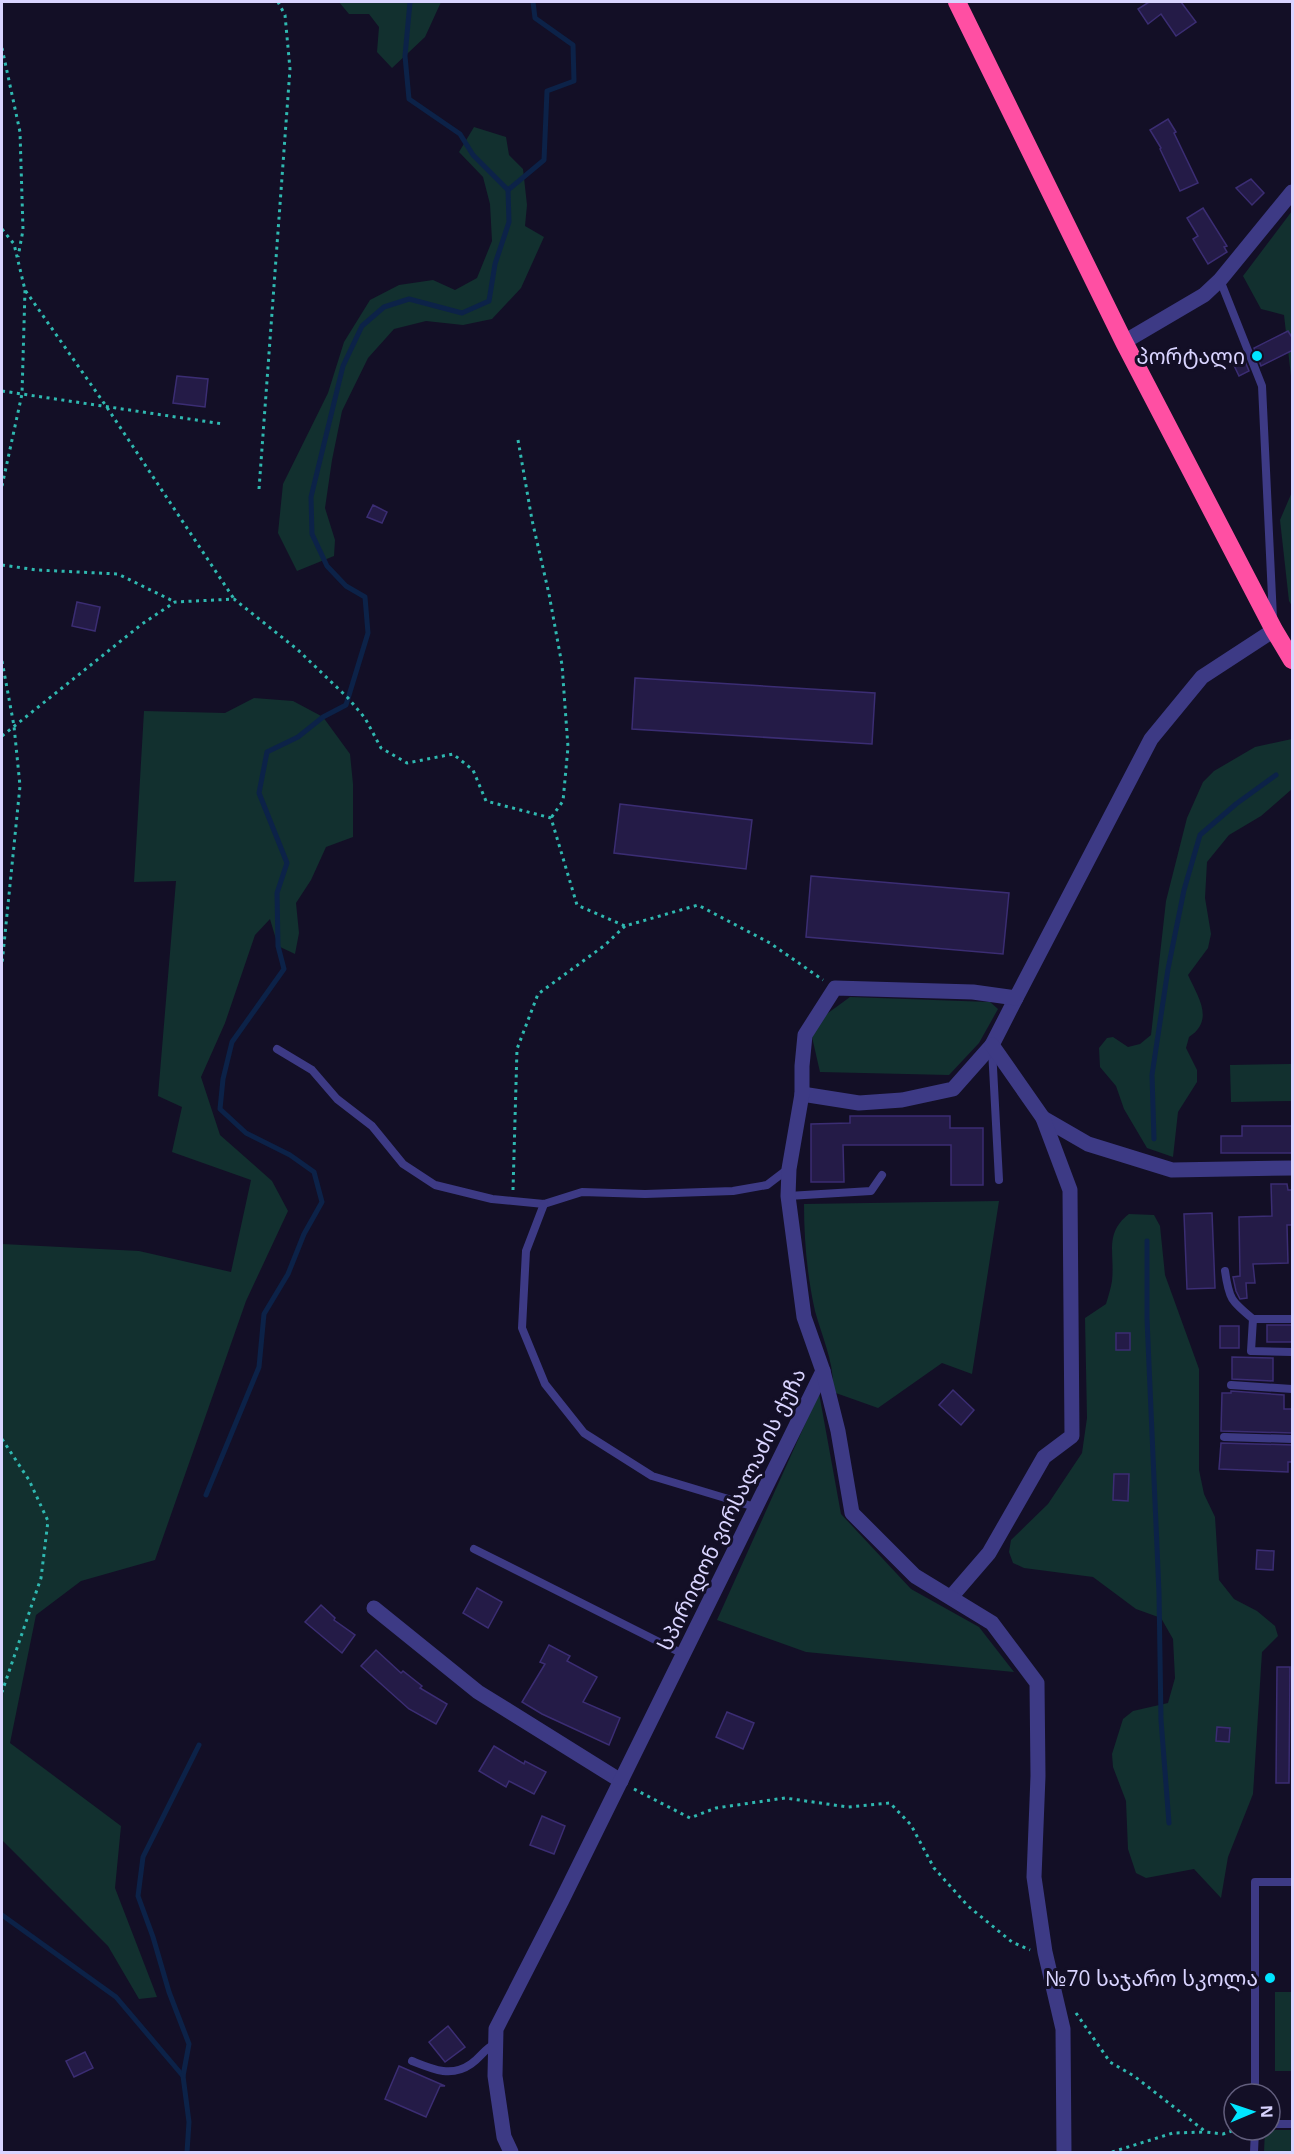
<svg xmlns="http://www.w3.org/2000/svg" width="1294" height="2154" font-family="'Open Sans','Noto Sans Georgian',sans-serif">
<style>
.green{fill:#12302f}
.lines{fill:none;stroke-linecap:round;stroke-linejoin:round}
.stream{stroke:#0c2248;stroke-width:5}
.building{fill:#241b47;stroke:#3b2d73;stroke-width:1.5}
.path{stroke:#2fb8b0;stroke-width:3;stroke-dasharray:3 4.5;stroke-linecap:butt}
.lane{stroke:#3d3a85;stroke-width:8}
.street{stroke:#3d3a85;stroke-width:15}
.highway{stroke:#ff4fa3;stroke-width:18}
.poi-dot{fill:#00e5ff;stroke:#130f26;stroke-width:2}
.labels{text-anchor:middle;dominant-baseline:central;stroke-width:6;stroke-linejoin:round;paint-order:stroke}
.poi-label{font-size:21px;fill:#d9d4ff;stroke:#130f26;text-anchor:end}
.street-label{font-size:21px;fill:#d9d4ff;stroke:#130f26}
</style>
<rect width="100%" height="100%" fill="#130f26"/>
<g class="green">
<path d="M339 2H441L425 37 392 68 377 52 379 27 369 14H349Z"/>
<path d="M474 127 506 137 509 155 523 169 527 205 525 226 544 237 521 288 492 319 463 325 426 321 394 329 368 358 342 411 332 460 325 508 335 540 334 556 297 571 278 533 283 484 328 393 344 342 370 300 399 285 433 280 455 290 477 278 492 241 490 204 483 177 459 152Z"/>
<path d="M1292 211V385L1284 315 1261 309 1243 276Z"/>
<path d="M1292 492V606L1289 601 1280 520Z"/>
<path d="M254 698 293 701 323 717 350 754 353 784V837L326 847 311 880 296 903 299 933 295 954 278 946 270 919 255 935 225 1023 201 1077 220 1135 272 1181 288 1211 246 1301 155 1560 81 1581 36 1615 10 1743 121 1826 115 1888 157 1997 139 1999 108 1946 2 1840V1244L139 1251 231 1272 251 1180 172 1152 182 1107 158 1096 176 881 134 882 144 711 225 713Z"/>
<path d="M1292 739V789L1261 816 1229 835 1207 862 1205 898 1211 934 1208 948 1188 975C1198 997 1215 1020 1189 1037L1186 1048 1197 1070V1082L1178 1112 1173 1157 1147 1148 1124 1109 1116 1086 1100 1067 1099 1048 1107 1038 1113 1037 1128 1047 1140 1044 1151 1035 1166 901 1187 818 1203 782 1214 771 1255 747Z"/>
<path d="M850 997 990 1002 998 1009 979 1043 949 1075 820 1072 812 1037 824 1016Z"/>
<path d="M1292 1064V1101L1231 1102 1230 1065Z"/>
<path d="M999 1201 972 1374 942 1363 878 1408 833 1392C835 1364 822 1337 815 1311 807 1275 804 1240 804 1204Z"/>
<path d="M1129 1214 1154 1215 1160 1226 1165 1275 1199 1369V1470L1204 1494 1215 1517 1219 1580 1234 1599 1257 1611 1275 1626 1278 1636 1262 1652 1253 1794 1228 1857 1221 1898 1194 1869 1146 1878 1136 1873 1128 1849 1126 1801 1113 1767 1112 1754 1123 1719 1133 1711 1168 1703 1175 1678 1173 1639 1161 1618 1136 1609 1093 1577 1024 1568 1013 1563 1009 1552 1011 1540 1048 1504 1082 1453 1087 1418 1085 1318 1106 1304C1108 1297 1111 1288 1112 1281 1115 1254 1104 1233 1129 1214Z"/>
<path d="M819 1393 841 1514 911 1589 979 1627 1014 1672 806 1652 717 1620Z"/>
<rect x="1275" y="1992" width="17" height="79"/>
<path d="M1265 2130H1292V2152H1264Z"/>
</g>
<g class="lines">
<g class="stream">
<path d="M508 190 544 160 547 91 574 81 573 45 535 18 533 2"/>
<path d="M1154 1139 1152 1075 1168 969 1184 890 1200 835 1236 804 1276 775"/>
<path d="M1147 1241V1319L1159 1593 1161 1720 1169 1823"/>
<path d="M206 1495 259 1367 264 1314 288 1274 304 1234 322 1202 314 1172 290 1155 246 1133 220 1109 223 1079 232 1042 284 969 278 946 277 893 287 863 259 793 267 752 298 737 323 717 346 705 368 633 365 597 346 586 327 566 312 534 311 497 343 366 362 326 384 307 409 299 462 313 489 301 495 264 509 222 508 190 473 155 460 134 409 99 405 56 410 2"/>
<path d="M2 1915 116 1997 183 2076"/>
<path d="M187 2152 189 2122 183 2076 189 2044 169 1992 153 1937 138 1896 143 1857 199 1745"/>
</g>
</g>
<g class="building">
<path d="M1149 2H1181L1196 22 1176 36 1161 14 1148 24 1138 9Z"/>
<path d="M1168 119 1176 132 1174 133 1198 183 1180 191 1160 149 1161 148 1150 130Z"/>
<path d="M1251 179 1264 193 1252 205 1236 188Z"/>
<path d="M1203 208 1227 246 1224 247 1227 252 1208 264 1193 239 1198 236 1187 218Z"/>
<path d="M1288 331 1293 339V350L1261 366 1254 348Z"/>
<path d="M1242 354 1249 371 1239 376 1231 359Z"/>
<path d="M177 376 208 379 205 407 173 403Z"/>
<path d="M373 505 387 512 382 523 367 517Z"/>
<path d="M77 602 100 607 95 631 72 626Z"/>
<path d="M635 678 875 693 872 744 632 729Z"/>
<path d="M620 804 752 820 746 869 614 853Z"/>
<path d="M811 876 1009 893 1003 954 806 937Z"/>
<path d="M850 1116H950V1128H983V1185H951V1145H843L844 1182H811V1124L850 1123Z"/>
<path d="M1242 1126H1293V1153H1221V1136H1242Z"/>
<path d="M1271 1184H1287L1288 1190H1293V1225H1287L1288 1263 1253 1264 1255 1283H1246L1247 1298 1240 1299 1236 1291 1233 1277 1240 1276 1239 1217 1272 1216Z"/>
<path d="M1212 1213 1215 1288 1187 1289 1184 1214Z"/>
<rect x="1267" y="1325" width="25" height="17"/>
<rect x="1220" y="1326" width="19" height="22"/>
<rect x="1116" y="1333" width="14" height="17"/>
<path d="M1232 1357 1273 1358V1381L1232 1379Z"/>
<path d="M953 1390 974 1410 961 1425 939 1405Z"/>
<path d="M1231 1391 1284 1395V1409H1293V1433L1221 1431 1222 1393H1231Z"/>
<path d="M1221 1443 1293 1445V1462H1288V1472L1219 1469Z"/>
<path d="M1114 1474H1129L1128 1501 1113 1500Z"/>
<path d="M1257 1550 1274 1551 1273 1570 1256 1569Z"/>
<path d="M477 1588 502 1602 488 1628 463 1613Z"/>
<path d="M321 1605 335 1618 334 1620 355 1635 342 1653 305 1622Z"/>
<path d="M549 1645 570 1656 567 1661 597 1677 583 1702 620 1718 609 1745 542 1714 522 1702 545 1664 540 1662Z"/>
<path d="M376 1650 401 1673 403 1671 422 1686 420 1688 447 1704 436 1724 409 1709 361 1666Z"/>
<path d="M1277 1667H1290L1289 1783H1276Z"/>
<path d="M727 1712 754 1723 743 1749 716 1737Z"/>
<path d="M1217 1727 1230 1728 1229 1742 1216 1741Z"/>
<path d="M494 1746 524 1764 525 1761 546 1772 534 1794 509 1781 506 1787 479 1771Z"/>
<path d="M542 1816 565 1826 554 1854 530 1845Z"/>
<path d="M448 2026 465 2047 445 2062 429 2042Z"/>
<path d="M85 2052 93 2068 74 2077 66 2061Z"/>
<path d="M399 2066 445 2086H440L426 2117 385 2099Z"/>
</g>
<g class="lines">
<g class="path">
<path d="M2 48 20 132 23 230 18 257"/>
<path d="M2 229 14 244 25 290 106 406 234 599"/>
<path d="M2 391 223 424"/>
<path d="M518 440 532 520 549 594 562 665 568 747 563 801 551 818"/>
<path d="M2 486 22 394 25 290"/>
<path d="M259 489 290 69 285 15 278 2"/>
<path d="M2 565 37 570 118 574 175 602"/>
<path d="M2 661 14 726 20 786 2 964"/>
<path d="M2 736 142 624 175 602 234 599 298 650 348 698 365 718 381 748 407 763 453 754 473 770 486 801 551 818 577 905 625 926 698 905 770 943 823 980"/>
<path d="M513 1190 517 1049 538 994 605 945 625 926"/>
<path d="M2 1439 29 1480 48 1521 41 1578 2 1692"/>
<path d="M634 1789 690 1818 716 1808 785 1798 848 1807 890 1803 911 1825 934 1868 968 1906 1012 1942 1030 1950"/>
<path d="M1076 2013 1110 2062 1134 2076 1206 2132 1223 2134 1235 2130"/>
<path d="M1112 2152 1173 2133 1204 2132"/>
</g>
<g class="lane">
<path d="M1220 280 1262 386 1273 618"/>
<path d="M277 1049 312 1070 337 1099 372 1126 403 1164 435 1185 492 1199 544 1204 582 1192 645 1194 733 1191 767 1185 788 1169"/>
<path d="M992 1049 999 1180"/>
<path d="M788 1196 871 1191 882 1175"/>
<path d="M544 1204 526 1251 522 1328 545 1384 584 1433 652 1476 755 1507"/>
<path d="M1225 1271C1229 1299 1231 1301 1253 1319"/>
<path d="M1292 1319H1253L1251 1351 1292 1352"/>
<path d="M1231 1385 1292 1389"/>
<path d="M1224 1437 1292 1439"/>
<path d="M474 1549 683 1654"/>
<path d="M412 2061C432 2069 451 2078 471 2064 481 2057 483 2050 496 2043"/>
<path d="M1255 2094V1882H1292"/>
<path d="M1270 2124H1292"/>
<path d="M1254 2152 1255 2130"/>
</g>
<g class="street">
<path d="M1124 342 1204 295 1220 280 1292 192"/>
<path d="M802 1094 859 1103 902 1100 953 1089 992 1045 1016 998"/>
<path d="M1043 1118 1088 1144 1172 1170 1292 1168"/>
<path d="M951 1597 989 1553 1044 1457 1072 1436 1070 1190 1043 1118 992 1045"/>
<path d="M374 1608 478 1692 621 1781"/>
<path d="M511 2152 504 2137 495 2076 496 2029 562 1900 823 1371"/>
<path d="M1064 2152 1063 2029 1045 1952 1034 1877 1038 1776 1037 1683 992 1623 915 1576 852 1513 838 1431 823 1371 804 1317 788 1196 789 1169 802 1094V1066L805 1035 835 988 973 992 1016 998 1151 739 1202 677 1274 630"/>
</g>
<path class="highway" d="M957 2 1124 342 1274 630 1292 660"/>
</g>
<g class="poi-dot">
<circle cx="1257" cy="356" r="6"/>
<circle cx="1270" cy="1978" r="6"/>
</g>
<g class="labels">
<g class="poi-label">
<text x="1245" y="356">პორტალი</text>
<text x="1258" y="1978">№70 საჯარო სკოლა</text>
</g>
<g class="street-label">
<text transform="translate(731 1509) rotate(-64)">სპირიდონ ვირსალაძის ქუჩა</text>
</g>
</g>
<rect width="1294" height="2154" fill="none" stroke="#d9d4ff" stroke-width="6"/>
<g transform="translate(1252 2112) rotate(88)"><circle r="28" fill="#130f26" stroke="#625e7d" stroke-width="1.5"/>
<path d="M0-4.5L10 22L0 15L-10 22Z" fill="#00e5ff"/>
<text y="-9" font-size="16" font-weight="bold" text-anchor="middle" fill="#d9d4ff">N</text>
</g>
</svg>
